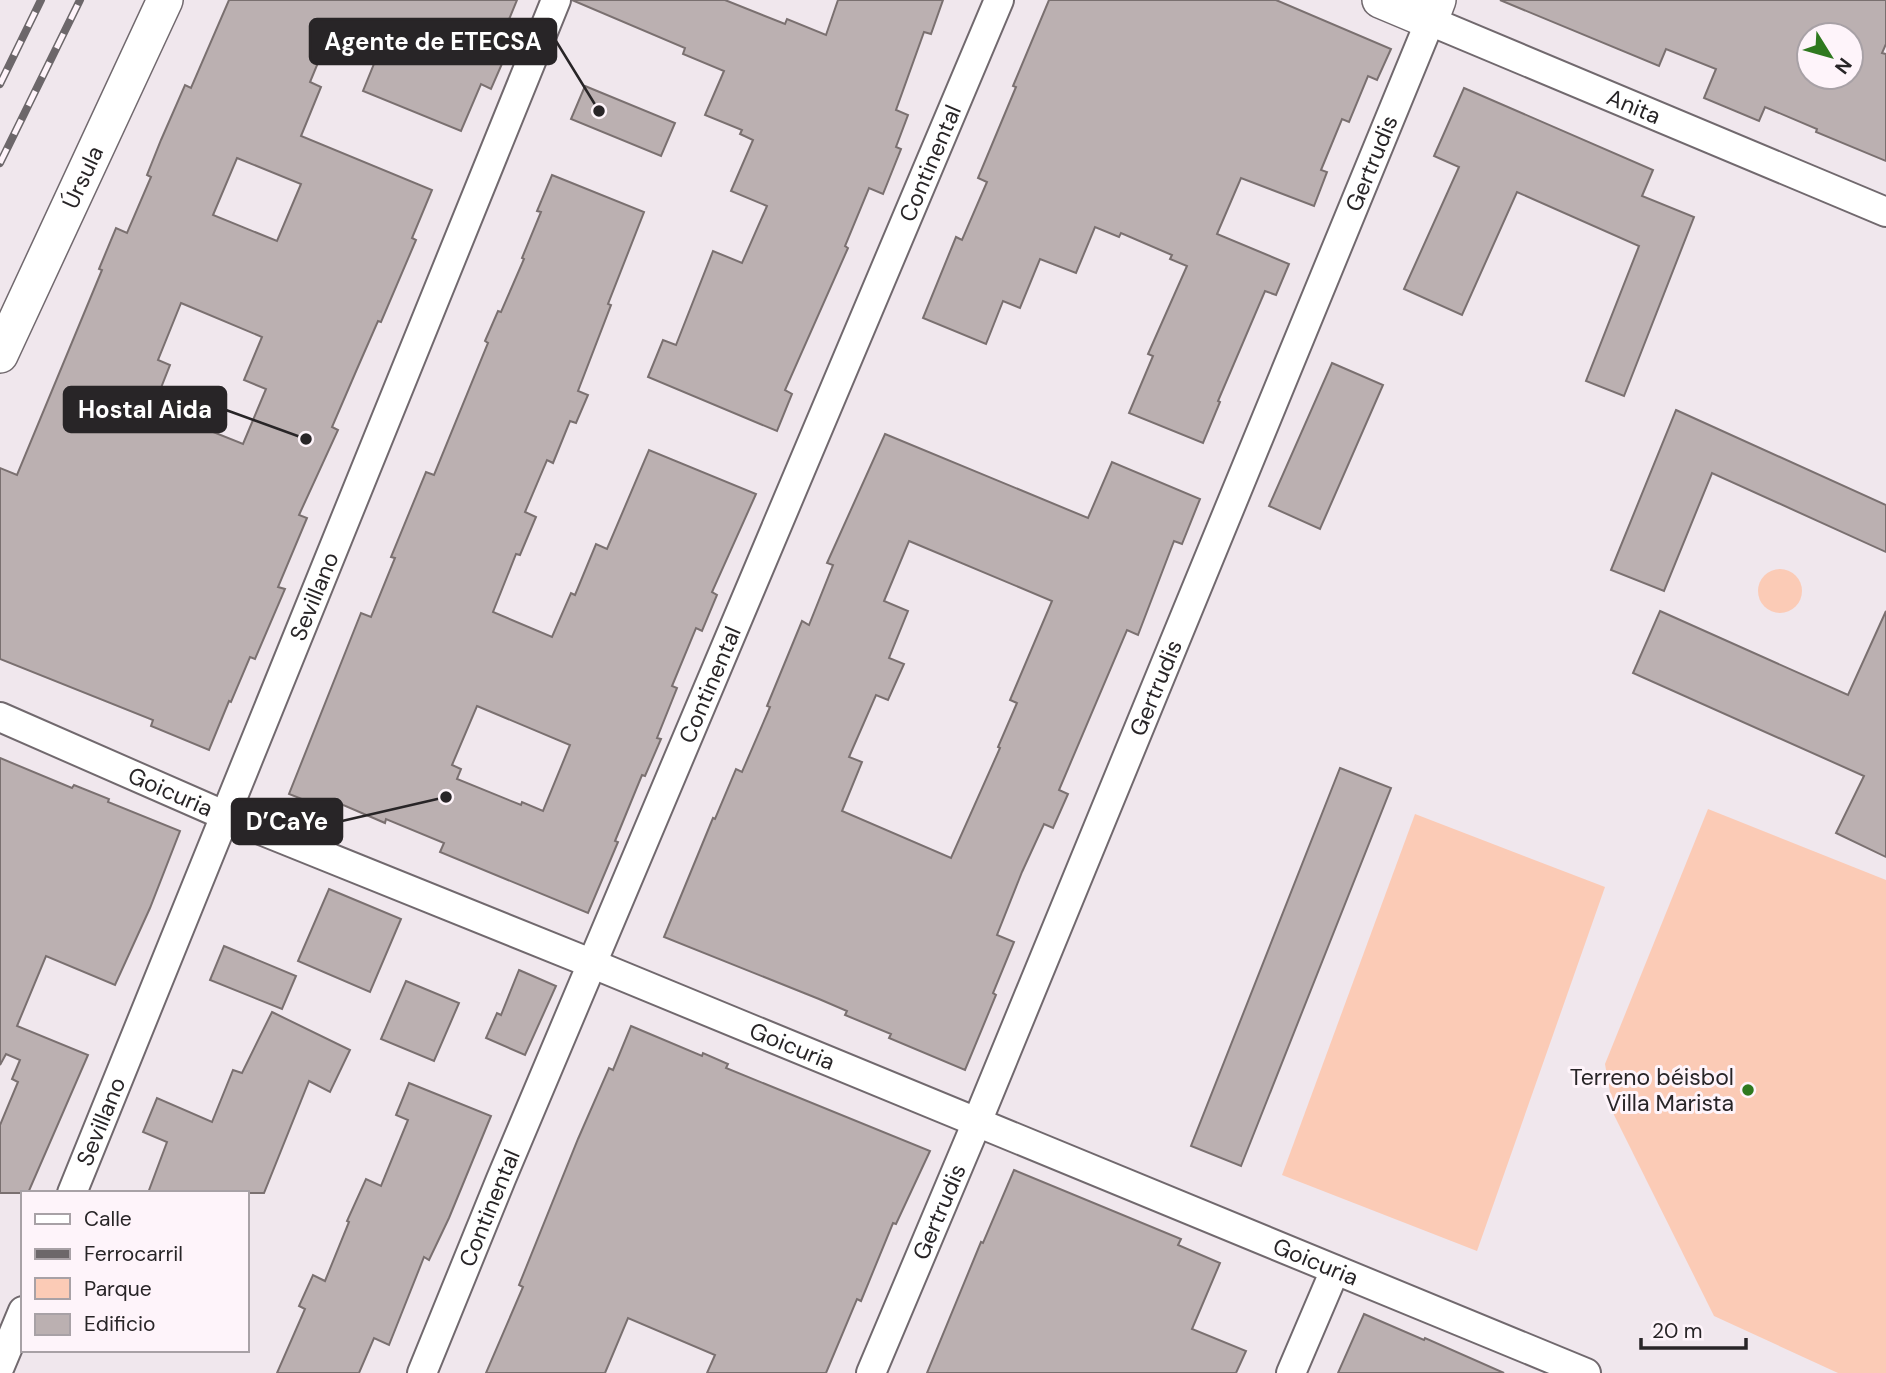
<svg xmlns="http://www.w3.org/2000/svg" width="1886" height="1373" font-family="'DM Sans',sans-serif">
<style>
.green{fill:#fbcbb6}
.building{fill:#bbb0b1;stroke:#7a7070;stroke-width:2;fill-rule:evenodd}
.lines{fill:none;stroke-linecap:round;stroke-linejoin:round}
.minor-casing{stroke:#71696e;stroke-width:32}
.tertiary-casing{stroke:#71696e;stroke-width:38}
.minor{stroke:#fff;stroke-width:28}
.tertiary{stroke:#fff;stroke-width:35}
.rail-casing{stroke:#6c676a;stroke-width:8}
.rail{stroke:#fef4fa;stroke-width:5;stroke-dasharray:16;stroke-linecap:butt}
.poi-dot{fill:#2f791f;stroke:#fef4fa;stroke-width:2.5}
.labels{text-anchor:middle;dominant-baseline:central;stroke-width:6;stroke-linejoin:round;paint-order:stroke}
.street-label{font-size:23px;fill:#282527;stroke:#fef4fa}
.poi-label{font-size:23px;fill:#282527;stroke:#fef4fa;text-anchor:end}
.leader{fill:none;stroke:#282527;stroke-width:2.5}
.callout-dot{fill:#282527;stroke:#fef4fa;stroke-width:2.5}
.callout{fill:#282527;stroke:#282527;stroke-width:2.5}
.callout-label{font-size:24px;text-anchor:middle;font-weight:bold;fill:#fff}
</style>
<rect width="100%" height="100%" fill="#f0e7ed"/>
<g class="green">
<circle cx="1780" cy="591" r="22"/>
<path d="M1708 809 1886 880V1373H1838L1714 1316 1614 1115 1605 1064Z"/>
<path d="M1415 814 1605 887 1477 1251 1282 1175Z"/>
</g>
<g class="building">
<path d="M229 0H517L498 46 508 50 491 89 481 84 461 131 363 91 382 44 334 24 310 82 321 87 301 136 432 190 412 238 416 240 381 322 378 321 357 369 332 427 338 430 299 515 307 518 278 587 285 589 255 659 250 657 231 702 229 701 209 750 151 726 153 720 0 659V468L17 475 102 270 99 269 116 228 127 233 151 177 147 175 161 140 185 85 191 88ZM237 158 301 184 277 241 213 215ZM181 303 262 337 244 380 266 389 243 444 153 408 170 365 158 360Z"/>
<path d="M572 0H725L785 24 787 19 826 35 838 0H943L931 34 924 32 896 110 908 115 896 147 901 149 883 194 869 188 845 246 848 248 785 390 792 394 777 431 648 377 663 340 676 345 713 251 742 263 767 206 731 191 753 140 740 134 742 130 705 115 724 71 683 54 685 48Z"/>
<path d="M1049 0H1276L1391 49 1377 80 1368 76 1349 122 1342 119 1321 170 1327 172 1314 206 1241 178 1217 234 1289 264 1276 295 1265 291 1218 401 1220 402 1203 443 1129 413 1153 356 1148 354 1187 266 1170 259 1172 255 1121 233 1119 237 1095 227 1076 273 1040 259 1020 308 1003 301 986 344 923 318 956 237 962 240 987 182 978 178 1016 87 1013 86Z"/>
<path d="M1500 0H1886V44L1882 53 1886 54V161L1816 132 1817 129 1765 107 1759 121 1704 98 1716 69 1666 49 1659 66ZM1809 35H1851V77H1809Z"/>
<path d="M585 86 675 123 661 156 571 119Z"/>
<path d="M1464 88 1653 170 1642 196 1694 217 1624 396 1586 381 1639 246 1517 192 1462 315 1404 289 1459 167 1434 156Z"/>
<path d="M552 175 644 212 608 304 611 305 578 391 588 395 576 423 570 421 553 463 547 460 525 512 536 517 520 555 516 554 493 612 552 637 571 593 575 595 596 544 607 549 649 450 756 494 712 592 717 595 702 631 696 628 672 686 677 688 657 738 661 739 645 776 642 775 615 841 618 842 588 913 440 852 444 843 386 819 385 823 341 804 337 813 289 794 361 613 371 617 395 558 391 557 426 472 434 475 488 343 485 341 498 311 501 312 524 259 522 258 541 212 537 211ZM477 706 570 745 543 811 522 802 521 805 457 779 461 769 452 765Z"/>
<path d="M1332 363 1383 385 1320 529 1269 506Z"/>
<path d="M1676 410 1886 505V552L1712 473 1664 591 1611 570Z"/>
<path d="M885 434 1088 518 1112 462 1200 499 1182 544 1174 541 1138 635 1127 630 1059 790 1068 794 1053 828 1044 824 1022 872 997 935 1014 942 993 993 996 995 965 1070 889 1038 891 1034 845 1015 847 1011 819 999 664 937 713 818 715 819 736 769 742 772 770 707 767 706 802 621 809 625 833 565 827 563ZM909 541 1052 601 1010 700 1017 703 998 747 1000 748 951 858 842 811 862 762 849 757 876 695 888 700 904 664 889 658 908 611 884 601Z"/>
<path d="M1660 611 1848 695 1886 611V857L1836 833 1864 776 1633 673Z"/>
<path d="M0 758 72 788 74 785 109 799 108 802 180 831 150 908 115 985 46 956 17 1026 88 1055 28 1193H0V1125L18 1082 12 1079 20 1060 6 1054 0 1065Z"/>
<path d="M1340 768 1391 788 1241 1166 1191 1146Z"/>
<path d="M329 889 401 919 370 992 298 961Z"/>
<path d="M224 946 296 976 282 1009 210 980Z"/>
<path d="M519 970 556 986 525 1055 486 1038 497 1013 501 1015Z"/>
<path d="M406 981 459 1003 434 1061 381 1039Z"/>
<path d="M272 1012 350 1050 330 1092 309 1081 264 1193H148L167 1142 143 1132 157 1098 212 1122 233 1070 242 1073Z"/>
<path d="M631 1026 702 1056 703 1053 728 1064 726 1068 930 1151 896 1224 893 1223 861 1301 857 1299 826 1373H707L715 1355 628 1318 605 1373H486L523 1287 519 1285 578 1139 609 1068 613 1070Z"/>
<path d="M409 1083 491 1116 449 1218 429 1260 424 1257 389 1345 374 1338 359 1373H277L305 1309 299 1306 313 1275 325 1281 349 1222 347 1221 366 1179 381 1186 408 1120 396 1115Z"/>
<path d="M1014 1170 1181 1239 1178 1245 1220 1263 1192 1329 1246 1351 1236 1373H927L981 1242 983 1243Z"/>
<path d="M1364 1314 1424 1340 1425 1338 1504 1373H1338Z"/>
</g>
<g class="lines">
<defs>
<g id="minor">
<path id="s1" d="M0 717 226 816 593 964 1586 1373"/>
<path id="s2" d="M72 1193 556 0"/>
<path d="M0 1366 23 1311"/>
<path id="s3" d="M422 1373 501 1179 999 0"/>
<path id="s4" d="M871 1373 977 1122 1430 21 1886 212"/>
<path d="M1291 1373 1335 1270"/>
</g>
<g id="tertiary">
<path d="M1380 0 1430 21 1438 0"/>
<path id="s5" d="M0 355 165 0"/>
</g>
</defs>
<use href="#minor" class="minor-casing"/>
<use href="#tertiary" class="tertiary-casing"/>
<use href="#minor" class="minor"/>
<use href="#tertiary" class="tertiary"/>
<defs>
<g id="rail">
<path d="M0 84 41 0"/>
<path d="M0 163 80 0"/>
</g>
</defs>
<use href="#rail" class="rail-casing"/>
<use href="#rail" class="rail"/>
</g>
<circle class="poi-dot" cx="1748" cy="1090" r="7"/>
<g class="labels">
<g class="street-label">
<text stroke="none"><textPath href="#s4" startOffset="1684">Anita</textPath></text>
<text stroke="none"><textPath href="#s4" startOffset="1309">Gertrudis</textPath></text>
<text stroke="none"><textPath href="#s3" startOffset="1312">Continental</textPath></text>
<text stroke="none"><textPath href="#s5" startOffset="196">Úrsula</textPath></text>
<text stroke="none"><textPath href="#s2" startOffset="644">Sevillano</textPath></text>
<text stroke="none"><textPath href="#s3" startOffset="746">Continental</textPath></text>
<text stroke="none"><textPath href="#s4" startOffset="742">Gertrudis</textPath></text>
<text stroke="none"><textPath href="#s1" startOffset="186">Goicuria</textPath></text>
<text stroke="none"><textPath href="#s1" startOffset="858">Goicuria</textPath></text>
<text stroke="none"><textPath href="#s2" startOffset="77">Sevillano</textPath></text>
<text stroke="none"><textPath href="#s3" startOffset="178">Continental</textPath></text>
<text stroke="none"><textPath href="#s4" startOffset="175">Gertrudis</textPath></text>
<text stroke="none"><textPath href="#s1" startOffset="1424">Goicuria</textPath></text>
</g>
<g class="poi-label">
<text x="1734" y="1077">Terreno béisbol<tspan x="1734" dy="26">Villa Marista</tspan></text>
</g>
</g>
<path class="leader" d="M599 111L556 41M306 439L226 410M446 797L342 821"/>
<g class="callout-dot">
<circle cx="599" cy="111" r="7"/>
<circle cx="306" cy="439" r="7"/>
<circle cx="446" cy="797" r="7"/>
</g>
<g class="callout">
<rect x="310" y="19" width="246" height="45" rx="7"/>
<rect x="64" y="387" width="162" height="45" rx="7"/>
<rect x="232" y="799" width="110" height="45" rx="7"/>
</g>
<g class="callout-label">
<text x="433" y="50">Agente de ETECSA</text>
<text x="145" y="418">Hostal Aida</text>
<text x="287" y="830">D’CaYe</text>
</g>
<rect x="21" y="1191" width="228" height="161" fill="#fef4fa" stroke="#a8a1a6" stroke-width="2"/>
<rect x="35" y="1214" width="35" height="10" fill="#ffffff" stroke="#a8a1a6" stroke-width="2"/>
<text x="84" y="1226" font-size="21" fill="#282527">Calle</text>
<rect x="35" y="1249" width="35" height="10" fill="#6c676a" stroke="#a8a1a6" stroke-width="2"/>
<text x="84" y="1261" font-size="21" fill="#282527">Ferrocarril</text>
<rect x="35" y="1278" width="35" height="21" fill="#fbcbb6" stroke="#a8a1a6" stroke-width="2"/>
<text x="84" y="1296" font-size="21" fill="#282527">Parque</text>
<rect x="35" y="1314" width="35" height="21" fill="#bbb0b1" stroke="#a8a1a6" stroke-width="2"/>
<text x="84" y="1331" font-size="21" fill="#282527">Edificio</text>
<g transform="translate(1830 56) rotate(127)"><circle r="33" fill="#fef4fa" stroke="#a8a1a6" stroke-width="2"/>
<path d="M0-5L12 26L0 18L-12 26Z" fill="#2f791f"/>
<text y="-10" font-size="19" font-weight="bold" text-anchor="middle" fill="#282527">N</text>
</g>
<path d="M1641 1338v10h105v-10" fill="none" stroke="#282527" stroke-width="3.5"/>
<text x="1652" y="1338" font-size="21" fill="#282527" stroke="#fef4fa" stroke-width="5" paint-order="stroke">20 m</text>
</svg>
